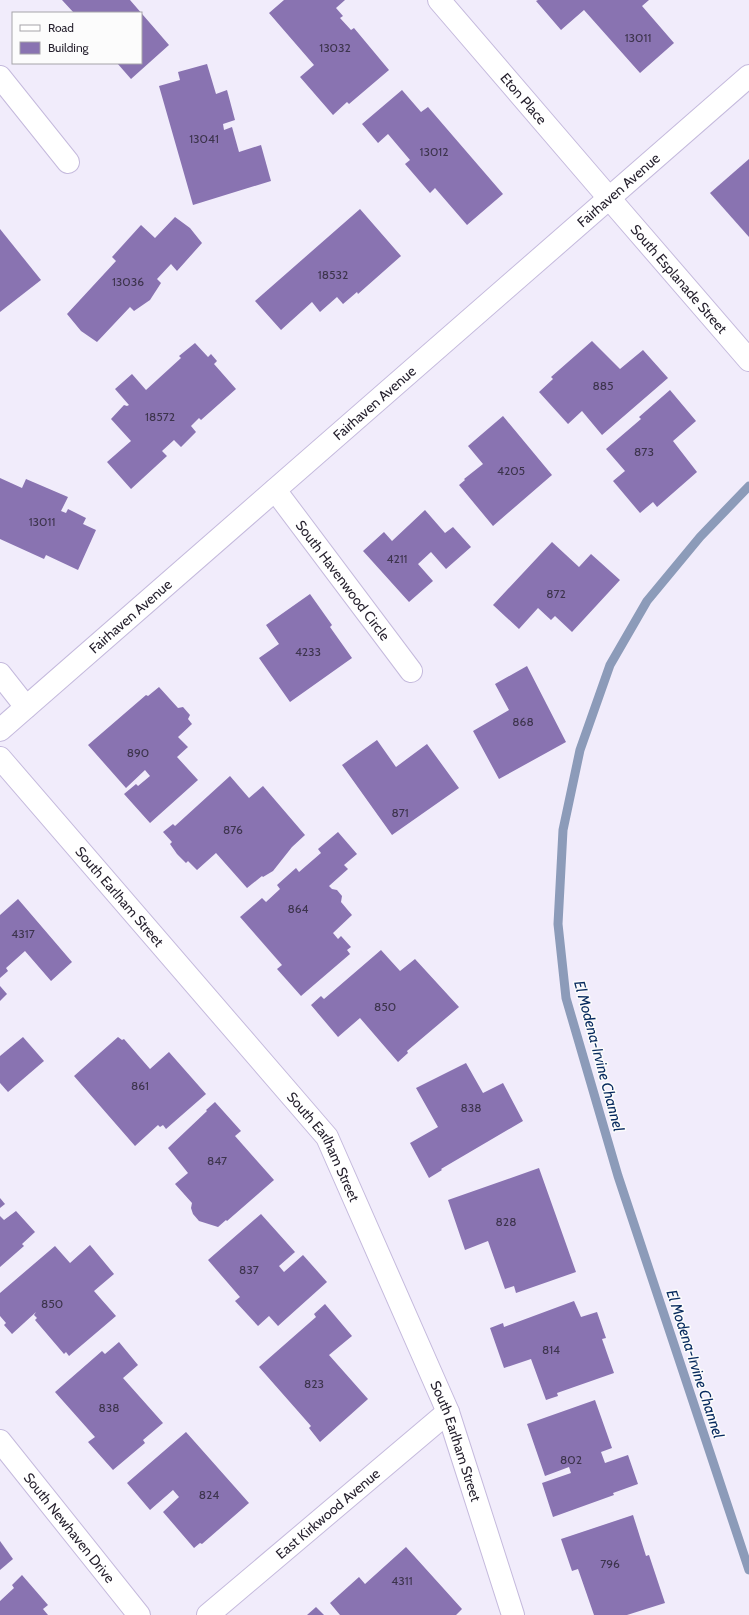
<svg xmlns="http://www.w3.org/2000/svg" width="749" height="1615" font-family="Cabin,sans-serif">
<style>
.lines{fill:none;stroke-linecap:round;stroke-linejoin:round}
.stream{stroke:#8c9bb9;stroke-width:9}
.building{fill:#8973b1}
.street-casing{stroke:#c5badd;stroke-width:24}
.secondary-casing{stroke:#c5badd;stroke-width:24}
.street{stroke:#fff;stroke-width:22}
.secondary{stroke:#fff;stroke-width:22}
.labels{text-anchor:middle;dominant-baseline:central;stroke-width:3;stroke-linejoin:round;paint-order:stroke}
.number-label{font-size:12px;fill:#3d344d}
.street-label{font-size:14px;fill:#241f2c;stroke:#fcfcfc}
.water-label{font-size:15px;font-style:italic;fill:#06295d;stroke:#fcfcfc}
</style>
<rect width="100%" height="100%" fill="#f1ecfb"/>
<g class="lines">
<path class="stream" d="M749 486 700 537 647 601 610 665 580 750 563 830 558 924 566 998 618 1176 749 1570"/>
</g>
<g class="building">
<path d="M62 0H130L169 45 131 79 117 63H141V13H74Z"/>
<path d="M284 0H345L336 8 343 16 340 18 351 30 354 28 389 70 349 104 347 102 333 115 300 77 314 65 269 13Z"/>
<path d="M538 0H649L642 6 674 43 640 73 584 10 561 30 536 1Z"/>
<path d="M207 64 216 94 227 90 235 120 223 124 224 130 232 127 239 152 261 145 271 181 193 205 159 86 180 80 178 72Z"/>
<path d="M402 90 421 112 428 107 503 194 467 225 435 188 430 193 405 164 410 160 388 134 378 143 362 124Z"/>
<path d="M749 159V237L710 193Z"/>
<path d="M360 209 401 256 358 294 357 292 343 304 337 297 320 312 312 302 281 330 255 301Z"/>
<path d="M175 217 190 228 202 243 177 271 171 264 157 279 161 283 150 300 134 311 130 307 97 342 81 331 67 314 116 261 112 257 141 225 155 238Z"/>
<path d="M0 229 41 280 0 312Z"/>
<path d="M592 341 620 369 643 350 668 378 602 435 582 411 568 424 539 392 553 379 551 377Z"/>
<path d="M195 343 208 357 211 354 217 361 214 364 236 389 201 420 199 418 191 426 196 432 181 447 174 440 162 451 167 456 131 489 107 462 131 441 111 419 124 405 127 406 129 405 115 389 132 374 146 390 181 358 179 356Z"/>
<path d="M670 390 696 421 673 441 697 472 657 507 653 502 640 513 613 481 625 471 606 449 641 419 639 417Z"/>
<path d="M503 416 552 475 493 526 459 485 465 480 464 479 483 464 468 446Z"/>
<path d="M0 478 22 488 26 479 68 497 61 511 66 513 68 509 86 518 83 524 96 530 78 570 46 555 44 559 0 539Z"/>
<path d="M425 510 445 533 453 527 471 547 446 569 431 552 418 564 433 581 409 602 363 551 384 532 392 541Z"/>
<path d="M552 542 579 567 591 554 620 580 572 632 555 616 551 620 538 608 519 629 493 605Z"/>
<path d="M310 594 332 625 330 627 352 658 290 702 259 658 279 644 266 625Z"/>
<path d="M527 666 566 742 499 779 473 731 509 710 495 684Z"/>
<path d="M159 687 178 708 183 707 190 715 188 719 192 724 178 737 188 747 177 757 198 780 150 823 124 794 136 784 138 786 150 776 145 770 126 788 88 745 146 695 148 696Z"/>
<path d="M377 740 396 767 427 744 459 788 392 835 342 765Z"/>
<path d="M230 776 249 798 263 786 305 835 292 847 273 871 263 877 262 876 247 888 216 853 197 870 188 861 186 863 177 854 170 844 172 842 163 832 173 824 175 826Z"/>
<path d="M338 832 357 854 344 865 348 869 329 886 332 889 337 890 342 896 341 902 352 915 333 933 338 939 341 936 351 947 347 950 350 954 301 996 277 969 282 965 240 917 262 898 266 902 280 889 277 885 296 868 299 872 321 853 318 849Z"/>
<path d="M18 899 72 962 51 981 25 951 6 968 8 971 0 978V915Z"/>
<path d="M381 950 400 971 415 959 459 1007 407 1051 408 1053 398 1062 360 1018 338 1037 311 1005 321 996 324 999Z"/>
<path d="M0 986 7 994 0 1001Z"/>
<path d="M23 1037 44 1061 8 1092 0 1083V1056Z"/>
<path d="M118 1037 122 1040 124 1039 150 1069 169 1052 206 1094 166 1129 163 1125 160 1127 158 1125 135 1146 74 1076Z"/>
<path d="M466 1063 483 1093 503 1083 523 1121 441 1169 442 1170 429 1178 410 1143 438 1127 416 1088Z"/>
<path d="M215 1102 241 1131 235 1136 274 1180 227 1221 226 1220 218 1227 199 1221 193 1214 191 1208 192 1203 175 1184 188 1173 168 1148 207 1111 206 1110Z"/>
<path d="M539 1168 576 1272 516 1293 514 1286 505 1289 488 1241 465 1250 448 1200Z"/>
<path d="M0 1198 5 1204 0 1208Z"/>
<path d="M16 1211 35 1232 22 1244 24 1246 0 1267V1216L4 1220Z"/>
<path d="M261 1214 295 1252 279 1266 284 1272 303 1255 327 1282 278 1326 269 1316 258 1326 235 1301 240 1297 208 1260Z"/>
<path d="M90 1245 114 1274 94 1291 116 1316 69 1356 66 1352 64 1354 35 1320 37 1318 34 1315 36 1312 12 1334 4 1325 6 1323 0 1316V1293L55 1246 70 1263Z"/>
<path d="M574 1301 581 1317 597 1312 606 1338 602 1339 614 1373 557 1393 558 1396 546 1400 531 1359 504 1368 490 1328 503 1323 504 1327Z"/>
<path d="M325 1304 352 1336 329 1355 368 1399 320 1442 309 1428 311 1426 259 1367 316 1317 314 1314Z"/>
<path d="M119 1342 138 1365 123 1378 163 1423 143 1440 145 1443 113 1470 88 1442 95 1437 55 1392 102 1351 105 1354Z"/>
<path d="M595 1400 612 1448 601 1452 605 1463 628 1455 638 1484 613 1493 614 1495 553 1517 542 1483 571 1473 569 1467 545 1476 527 1424Z"/>
<path d="M186 1432 249 1503 202 1544 200 1543 194 1548 163 1512 179 1497 173 1490 150 1510 127 1483Z"/>
<path d="M633 1515 646 1556 649 1555 665 1603 627 1615H594L578 1569 572 1571 561 1539Z"/>
<path d="M0 1541 13 1559 0 1570Z"/>
<path d="M406 1547 462 1609 456 1615H340L330 1603 359 1577 365 1584Z"/>
<path d="M22 1575 48 1605 43 1609 48 1615H0V1601L14 1588 12 1585Z"/>
<path d="M316 1607 324 1615H307Z"/>
</g>
<g class="lines">
<defs>
<g id="street">
<path id="s1" d="M439 0 609 198"/>
<path d="M0 77 68 162"/>
<path id="s2" d="M275 490 411 671"/>
<path d="M0 674 26 707"/>
<path id="s3" d="M0 758 327 1137 448 1412 513 1615"/>
<path id="s4" d="M0 1441 139 1615"/>
<path id="s5" d="M208 1615 448 1412"/>
</g>
<g id="secondary">
<path id="s6" d="M609 198 749 360"/>
<path id="s7" d="M0 730 749 76"/>
</g>
</defs>
<use href="#street" class="street-casing"/>
<use href="#secondary" class="secondary-casing"/>
<use href="#street" class="street"/>
<use href="#secondary" class="secondary"/>
</g>
<g class="labels">
<g class="number-label">
<text x="638" y="37">13011</text>
<text x="335" y="47">13032</text>
<text x="204" y="138">13041</text>
<text x="434" y="151">13012</text>
<text x="333" y="274">18532</text>
<text x="128" y="281">13036</text>
<text x="603" y="385">885</text>
<text x="160" y="416">18572</text>
<text x="644" y="451">873</text>
<text x="511" y="470">4205</text>
<text x="42" y="521">13011</text>
<text x="397" y="558">4211</text>
<text x="556" y="593">872</text>
<text x="308" y="651">4233</text>
<text x="523" y="721">868</text>
<text x="138" y="752">890</text>
<text x="400" y="812">871</text>
<text x="233" y="829">876</text>
<text x="298" y="908">864</text>
<text x="23" y="933">4317</text>
<text x="385" y="1006">850</text>
<text x="140" y="1085">861</text>
<text x="471" y="1107">838</text>
<text x="217" y="1160">847</text>
<text x="506" y="1221">828</text>
<text x="249" y="1269">837</text>
<text x="52" y="1303">850</text>
<text x="551" y="1349">814</text>
<text x="314" y="1383">823</text>
<text x="109" y="1407">838</text>
<text x="571" y="1459">802</text>
<text x="209" y="1494">824</text>
<text x="610" y="1563">796</text>
<text x="402" y="1580">4311</text>
</g>
<g class="street-label">
<text stroke="none"><textPath href="#s1" startOffset="130">Eton Place</textPath></text>
<text stroke="none"><textPath href="#s7" startOffset="821">Fairhaven Avenue</textPath></text>
<text stroke="none"><textPath href="#s6" startOffset="107">South Esplanade Street</textPath></text>
<text stroke="none"><textPath href="#s7" startOffset="497">Fairhaven Avenue</textPath></text>
<text stroke="none"><textPath href="#s2" startOffset="113">South Havenwood Circle</textPath></text>
<text stroke="none"><textPath href="#s7" startOffset="173">Fairhaven Avenue</textPath></text>
<text stroke="none"><textPath href="#s3" startOffset="183">South Earlham Street</textPath></text>
<text stroke="none"><textPath href="#s3" startOffset="507">South Earlham Street</textPath></text>
<text stroke="none"><textPath href="#s3" startOffset="831">South Earlham Street</textPath></text>
<text stroke="none"><textPath href="#s5" startOffset="157">East Kirkwood Avenue</textPath></text>
<text stroke="none"><textPath href="#s4" startOffset="111">South Newhaven Drive</textPath></text>
</g>
<g class="water-label">
<text transform="translate(599 1056) rotate(75)">El Modena-Irvine Channel</text>
<text transform="translate(695 1364) rotate(72)">El Modena-Irvine Channel</text>
</g>
</g>
<rect x="12" y="12" width="130" height="52" fill="#fcfcfc" stroke="#a6a4a9"/>
<rect x="20" y="25" width="20" height="6" fill="#ffffff" stroke="#a6a4a9"/>
<text x="48" y="32" font-size="12" fill="#241f2c">Road</text>
<rect x="20" y="42" width="20" height="12" fill="#8973b1" stroke="#a6a4a9"/>
<text x="48" y="52" font-size="12" fill="#241f2c">Building</text>
</svg>
